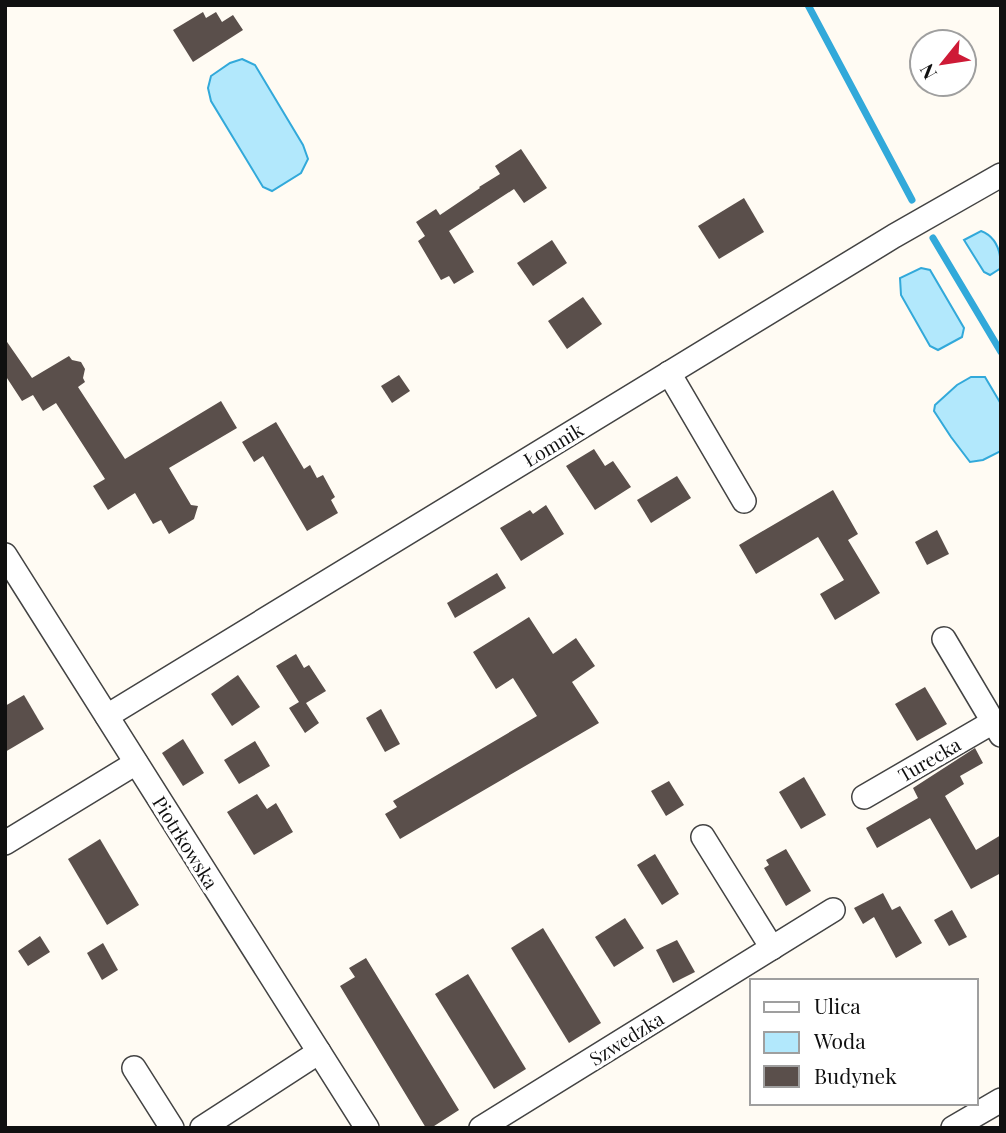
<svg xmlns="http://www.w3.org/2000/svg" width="1006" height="1133" font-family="'Playfair Display',serif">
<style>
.water{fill:#b2e8fc;stroke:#32a9da;stroke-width:2}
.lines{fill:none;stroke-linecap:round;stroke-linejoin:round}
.stream{stroke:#32a9da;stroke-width:7}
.building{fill:#5a4f4b}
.minor-casing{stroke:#434343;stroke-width:26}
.minor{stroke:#fff;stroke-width:23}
.labels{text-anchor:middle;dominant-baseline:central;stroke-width:7;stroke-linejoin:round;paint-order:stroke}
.street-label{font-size:19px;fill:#101010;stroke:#fff}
</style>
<rect width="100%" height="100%" fill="#fffbf3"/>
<g class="water">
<path d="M242 59 255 65 303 145 308 159 301 173 272 191 263 187 211 101 208 88 211 76 230 63Z"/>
<path d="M981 231C997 237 1001 252 1001 268L990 275 984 272 964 240Z"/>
<path d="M921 268 930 270 964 328 962 337 938 350 930 346 901 295 900 278Z"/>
<path d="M971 377H985L1001 404V451L983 460 970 462 951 437 934 411 935 405 957 385Z"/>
</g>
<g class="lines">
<g class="stream">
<path d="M808 5 912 200"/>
<path d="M933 238 1001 352"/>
</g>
</g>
<g class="building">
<path d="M203 12 206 18 216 12 222 22 233 15 243 30 193 62 173 30Z"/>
<path d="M521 149 547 188 524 203 514 189 449 231 474 272 454 284 449 276 441 280 418 241 425 236 416 222 436 209 440 215 480 188 479 187 500 174 495 166Z"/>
<path d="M744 198 764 232 719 259 698 226Z"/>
<path d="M552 240 567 263 533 286 517 263Z"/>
<path d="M583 297 602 324 567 349 548 321Z"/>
<path d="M5 339 32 378 69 356 72 360 81 362 85 369 83 378 85 382 78 387 125 459 221 401 237 428 169 468 191 505 198 506 194 519 169 534 161 520 153 524 135 493 108 510 93 486 105 479 56 403 43 411 33 395 22 401 5 375Z"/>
<path d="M399 375 410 391 392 403 381 386Z"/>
<path d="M276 422 304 469 310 465 317 478 323 475 335 497 331 500 338 513 307 531 263 456 254 462 242 442Z"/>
<path d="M594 449 605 466 613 461 631 487 595 510 566 466Z"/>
<path d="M677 476 691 498 651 523 637 500Z"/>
<path d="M833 490 858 534 848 540 880 593 835 620 820 594 844 580 818 537 756 574 739 545Z"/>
<path d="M546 505 564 534 521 561 500 528 530 510 533 514Z"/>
<path d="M937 530 949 554 927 565 915 542Z"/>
<path d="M497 573 506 588 455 618 447 603Z"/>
<path d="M529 617 553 654 576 638 595 666 572 682 599 723 400 839 385 814 397 807 393 801 537 716 513 678 496 689 473 652Z"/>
<path d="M296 654 304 668 309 665 326 691 306 703 319 723 305 733 289 708 299 702 276 666Z"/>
<path d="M238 675 260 707 232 726 211 694Z"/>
<path d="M925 687 947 724 917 741 895 704Z"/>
<path d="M24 695 44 729 5 752V706Z"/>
<path d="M381 709 400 744 385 752 366 718Z"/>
<path d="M183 739 204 773 183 786 162 753Z"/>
<path d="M255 741 270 766 239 784 224 760Z"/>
<path d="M975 748 983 763 960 776 964 784 945 796 976 850 1001 835V873L971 889 930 818 877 848 866 828 918 798 913 788Z"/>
<path d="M804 777 826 815 801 829 779 792Z"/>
<path d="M669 781 684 805 666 816 651 791Z"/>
<path d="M257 794 267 809 276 803 293 832 254 855 227 812Z"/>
<path d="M100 839 139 905 107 925 68 859Z"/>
<path d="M786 849 811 891 786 906 764 868 769 865 766 860Z"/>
<path d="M655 854 679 894 662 905 637 865Z"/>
<path d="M883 893 892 910 900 906 922 943 896 958 874 917 863 924 854 908Z"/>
<path d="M952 910 967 937 949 946 934 920Z"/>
<path d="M625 918 644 948 614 967 595 937Z"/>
<path d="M543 928 601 1023 569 1043 511 948Z"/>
<path d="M40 936 50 952 28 966 18 951Z"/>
<path d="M677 940 695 972 673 983 656 950Z"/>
<path d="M103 943 118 970 102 980 87 953Z"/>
<path d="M366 958 459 1110 431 1128H426L340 986 355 977 349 968Z"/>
<path d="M468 974 526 1069 494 1089 435 994Z"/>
</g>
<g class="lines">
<defs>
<g id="minor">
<path d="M669 373 744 501"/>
<path d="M5 555 367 1128"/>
<path d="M944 639 1001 735"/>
<path d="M107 716 894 236 1001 175"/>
<path d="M864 797 993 722"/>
<path d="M703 837 772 948"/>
<path d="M5 843 136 763"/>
<path d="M134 1068 172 1128"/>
<path d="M202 1128 319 1052"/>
<path d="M481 1128 833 910"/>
<path d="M953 1128 1001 1100"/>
</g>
</defs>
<use href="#minor" class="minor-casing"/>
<use href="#minor" class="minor"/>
</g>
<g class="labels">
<g class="street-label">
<text transform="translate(553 444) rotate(-31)">Łomnik</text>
<text transform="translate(929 759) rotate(-30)">Turecka</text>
<text transform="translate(186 842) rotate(58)">Piotrkowska</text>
<text transform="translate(626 1038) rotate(-32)">Szwedzka</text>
</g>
</g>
<rect width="1006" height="1133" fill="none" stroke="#101010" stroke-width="14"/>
<rect x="750" y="979" width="228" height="126" fill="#ffffff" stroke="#9f9f9f" stroke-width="2"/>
<rect x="764" y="1002" width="35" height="10" fill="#ffffff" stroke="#9f9f9f" stroke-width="2"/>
<text x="814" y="1014" font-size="21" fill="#101010">Ulica</text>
<rect x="764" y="1032" width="35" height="21" fill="#b2e8fc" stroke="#9f9f9f" stroke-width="2"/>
<text x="814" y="1049" font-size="21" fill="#101010">Woda</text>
<rect x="764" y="1066" width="35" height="21" fill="#5a4f4b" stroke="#9f9f9f" stroke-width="2"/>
<text x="814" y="1084" font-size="21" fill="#101010">Budynek</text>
<g transform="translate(943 63) rotate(240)"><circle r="33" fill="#ffffff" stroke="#9f9f9f" stroke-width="2"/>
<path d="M0-5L12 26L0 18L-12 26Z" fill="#ce1a36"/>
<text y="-10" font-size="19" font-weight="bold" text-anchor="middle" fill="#101010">N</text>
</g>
</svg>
